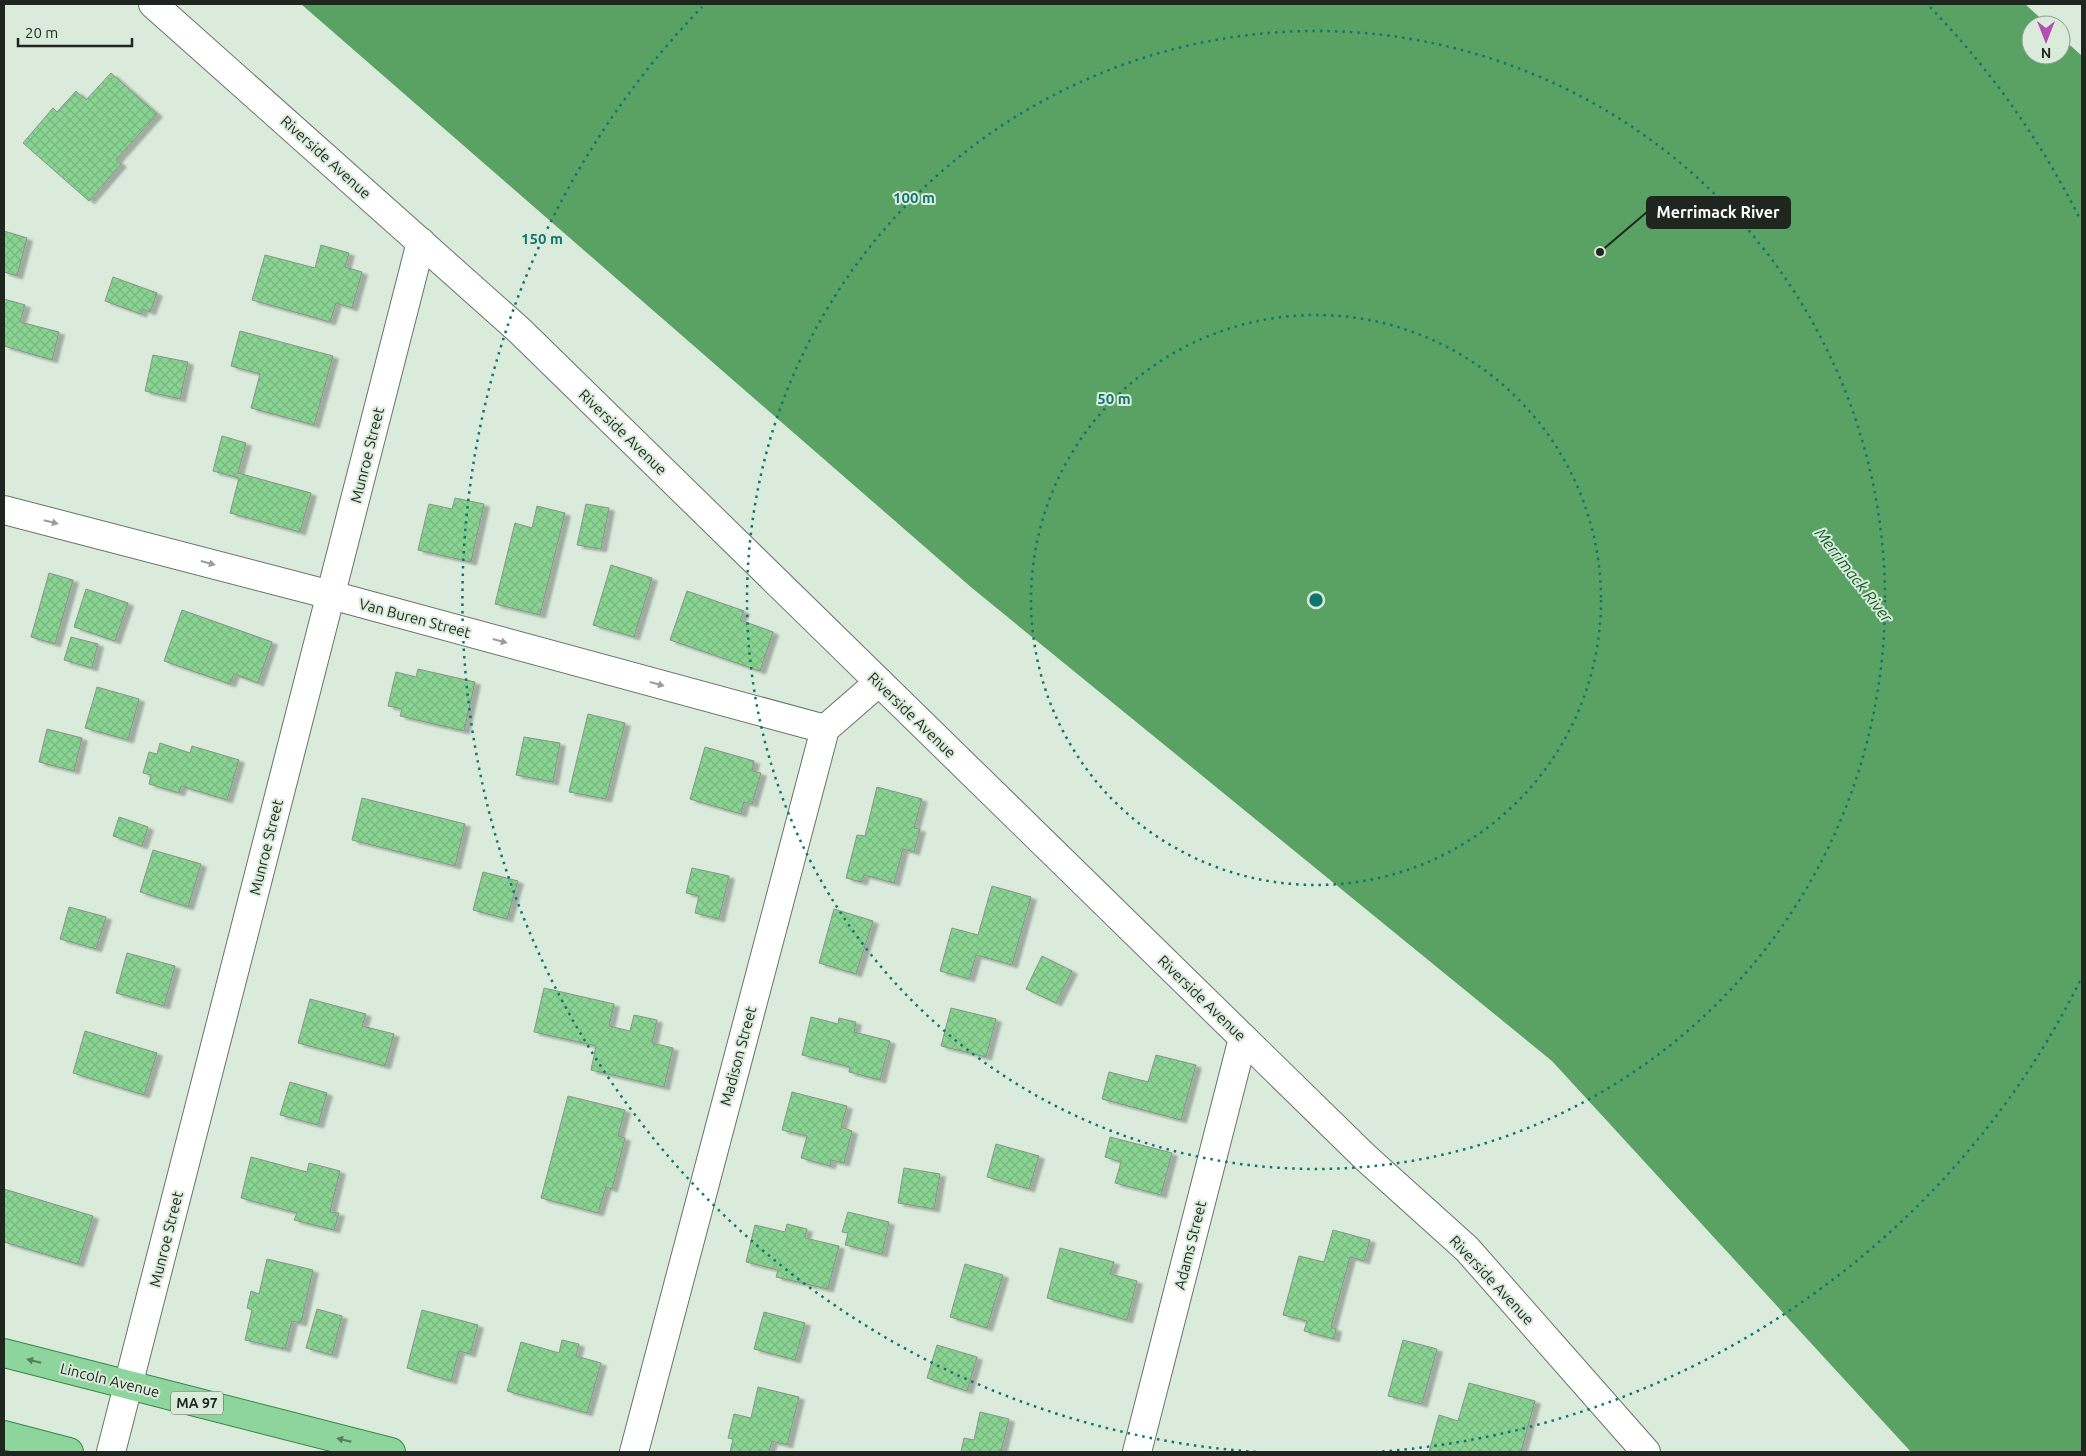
<svg xmlns="http://www.w3.org/2000/svg" width="2086" height="1456" font-family="Ubuntu,sans-serif">
<style>
.water{fill:#5aa264}
.building{fill:url(#building-cross-hatch);stroke:#869587;filter:url(#shadow)}
.lines{fill:none;stroke-linecap:round;stroke-linejoin:round}
.minor-casing{stroke:#667567;stroke-width:30}
.major-casing{stroke:#358646;stroke-width:30}
.minor{stroke:#fff;stroke-width:28}
.major{stroke:#8dd59c;stroke-width:28}
.oneway{fill:#9a9d9b}
.oneway2{fill:#567e5e}
.ring{fill:none;stroke:#0f766e;stroke-width:2.5;stroke-dasharray:2.5 5}
.labels{text-anchor:middle;dominant-baseline:central;stroke-width:4;stroke-linejoin:round;paint-order:stroke}
.shield{fill:#daebdb;stroke:#576158;stroke-width:1}
.shield-label{font-size:14px;font-weight:bold;fill:#1f2620}
.street-label{font-size:15px;fill:#1f2620;stroke:#daebdb}
.water-label{font-size:16px;font-style:italic;fill:#0b5d22;stroke:#daebdb}
.centre{fill:#0f766e;stroke:#daebdb;stroke-width:2.5}
.ring-label{font-size:15px;text-anchor:middle;font-weight:bold;fill:#0f766e;stroke:#daebdb;stroke-width:4;stroke-linejoin:round;paint-order:stroke}
.leader{fill:none;stroke:#1f2620;stroke-width:2}
.callout-dot{fill:#1f2620;stroke:#daebdb;stroke-width:2}
.callout{fill:#1f2620;stroke:#1f2620;stroke-width:2}
.callout-label{font-size:16px;text-anchor:middle;font-weight:bold;fill:#fff}
</style>
<defs>
<pattern id="building-cross-hatch" width="8" height="8" patternUnits="userSpaceOnUse" patternTransform="scale(1.25)"><rect width="8" height="8" fill="#8ad493"/><path d="M0 0l8 8M0 8l8-8" fill="none" stroke="#77b67e"/></pattern>
<filter id="shadow"><feDropShadow dx="5.5" dy="3" stdDeviation="1" flood-color="#0004"/></filter>
</defs>
<rect width="100%" height="100%" fill="#daebdb"/>
<path class="water" d="M301 4H2025L2048 25H2031V55H2061V37L2082 56V1452H1911L1552 1061 972 588Z"/>
<g class="building">
<path d="M111 73 157 114 116 160 121 164 89 201 23 143 53 108 57 112 76 91 86 100Z"/>
<path d="M4 231 27 238 17 276 4 272Z"/>
<path d="M321 245 349 253 345 267 362 272 352 308 336 303 330 322 252 300 265 255 315 268Z"/>
<path d="M113 277 157 293 150 312 143 309 141 314 105 301Z"/>
<path d="M4 299 25 305 20 322 59 332 52 360 4 346Z"/>
<path d="M240 331 333 356 314 425 251 408 260 374 231 366Z"/>
<path d="M153 355 188 362 180 399 145 391Z"/>
<path d="M222 436 246 443 238 473 311 493 300 532 230 513 239 478 213 471Z"/>
<path d="M455 498 484 504 471 562 418 550 429 504 452 509Z"/>
<path d="M586 504 609 508 601 549 577 545Z"/>
<path d="M537 506 565 513 540 615 495 604 515 523 532 528Z"/>
<path d="M611 565 652 578 634 637 593 625Z"/>
<path d="M49 573 73 580 55 644 31 637Z"/>
<path d="M86 589 128 603 115 641 74 627Z"/>
<path d="M687 591 744 611 740 620 773 632 760 671 670 640Z"/>
<path d="M182 610 272 642 258 683 234 674 230 684 164 661Z"/>
<path d="M71 637 98 644 92 668 64 660Z"/>
<path d="M418 669 475 682 464 731 400 716 402 709 388 706 396 672 416 677Z"/>
<path d="M97 687 139 699 128 740 85 728Z"/>
<path d="M588 714 625 723 606 799 569 792Z"/>
<path d="M47 729 82 738 74 771 39 762Z"/>
<path d="M524 737 560 743 553 782 516 775Z"/>
<path d="M160 743 190 753 192 746 239 760 227 800 181 786 179 793 149 784 151 775 143 773 149 752 157 754Z"/>
<path d="M705 747 754 761 752 771 761 773 752 804 744 802 741 814 690 799Z"/>
<path d="M877 787 922 799 914 828 920 829 914 852 903 849 894 883 864 875 862 882 846 878 857 835 865 836Z"/>
<path d="M362 798 465 824 455 866 352 840Z"/>
<path d="M119 817 148 827 142 846 113 836Z"/>
<path d="M153 850 201 864 188 907 140 892Z"/>
<path d="M692 868 729 876 719 919 695 913 699 896 686 893Z"/>
<path d="M483 872 518 881 507 919 473 910Z"/>
<path d="M992 886 1031 897 1012 965 976 955 969 979 940 971 952 928 978 935Z"/>
<path d="M69 907 106 917 96 949 60 939Z"/>
<path d="M834 909 873 921 856 974 819 963Z"/>
<path d="M127 953 175 966 164 1006 116 993Z"/>
<path d="M1042 956 1072 971 1056 1003 1026 989Z"/>
<path d="M544 988 614 1004 609 1026 630 1031 634 1015 657 1020 652 1043 673 1048 664 1087 591 1070 596 1046 534 1032Z"/>
<path d="M310 999 366 1014 362 1026 394 1034 385 1066 298 1043Z"/>
<path d="M951 1008 996 1019 986 1057 941 1046Z"/>
<path d="M811 1017 838 1024 839 1018 856 1022 854 1032 890 1041 880 1080 849 1072 850 1067 802 1055Z"/>
<path d="M85 1031 157 1053 144 1095 73 1073Z"/>
<path d="M1156 1055 1196 1065 1181 1120 1102 1099 1109 1072 1148 1082Z"/>
<path d="M290 1082 327 1093 318 1125 280 1115Z"/>
<path d="M792 1092 847 1106 841 1127 852 1131 844 1163 831 1160 830 1166 801 1158 807 1136 782 1130Z"/>
<path d="M568 1096 625 1110 618 1136 625 1138 612 1189 606 1187 598 1213 541 1198Z"/>
<path d="M1110 1137 1172 1153 1161 1195 1115 1183 1121 1162 1105 1157Z"/>
<path d="M996 1144 1039 1156 1029 1189 987 1177Z"/>
<path d="M251 1157 307 1172 309 1163 340 1171 330 1212 339 1213 334 1230 294 1220 297 1213 241 1198Z"/>
<path d="M904 1168 940 1174 934 1209 898 1203Z"/>
<path d="M4 1189 93 1216 78 1264 4 1242Z"/>
<path d="M848 1212 889 1222 882 1254 845 1245 848 1233 842 1232Z"/>
<path d="M787 1224 807 1229 805 1238 839 1246 828 1289 776 1277 778 1270 746 1262 755 1225 785 1232Z"/>
<path d="M1333 1230 1370 1240 1364 1261 1350 1257 1331 1327 1336 1329 1334 1339 1304 1331 1307 1321 1283 1315 1299 1256 1324 1262Z"/>
<path d="M1060 1248 1114 1262 1110 1274 1137 1281 1127 1320 1047 1298Z"/>
<path d="M267 1259 313 1270 301 1323 292 1321 285 1349 245 1340 252 1310 247 1308 251 1291 259 1294Z"/>
<path d="M965 1264 1003 1275 987 1328 950 1317Z"/>
<path d="M317 1309 342 1316 332 1355 306 1348Z"/>
<path d="M422 1310 478 1325 470 1354 459 1351 451 1381 407 1368Z"/>
<path d="M764 1312 805 1323 795 1360 754 1349Z"/>
<path d="M562 1340 579 1344 576 1356 601 1363 587 1413 507 1391 521 1342 559 1353Z"/>
<path d="M1403 1340 1437 1349 1422 1404 1388 1396Z"/>
<path d="M937 1345 977 1357 967 1391 927 1378Z"/>
<path d="M1469 1383 1535 1401 1521 1452 1509 1451V1452H1429L1439 1415 1458 1421Z"/>
<path d="M758 1387 799 1397 787 1445 772 1441 769 1452H730L733 1439 728 1438 734 1414 751 1418Z"/>
<path d="M980 1412 1009 1419 1001 1452H961L964 1438 974 1440Z"/>
</g>
<g class="lines">
<defs>
<g id="minor">
<path d="M153 4 519 330 1366 1158 1467 1249 1646 1452"/>
<path d="M4 510 331 595 825 729"/>
<path d="M111 1452 421 242"/>
<path d="M634 1452 825 729 879 682"/>
<path d="M1137 1452 1243 1038"/>
</g>
<g id="major">
<path d="M4 1353 391 1452"/>
<path d="M4 1435 69 1452"/>
</g>
</defs>
<use href="#minor" class="minor-casing"/>
<use href="#major" class="major-casing"/>
<use href="#minor" class="minor"/>
<use href="#major" class="major"/>
</g>
<defs><path id="oneway-solid" d="M-6-.8H1V-3.2L6.5 0L1 3.2V.8H-6Z" transform="scale(1.25)"/></defs>
<g class="oneway">
<use href="#oneway-solid" transform="translate(51 522) rotate(14)"/>
<use href="#oneway-solid" transform="translate(208 563) rotate(15)"/>
<use href="#oneway-solid" transform="translate(500 641) rotate(15)"/>
<use href="#oneway-solid" transform="translate(657 684) rotate(15)"/>
</g>
<g class="oneway2">
<use href="#oneway-solid" transform="translate(34 1361) rotate(-166)"/>
<use href="#oneway-solid" transform="translate(344 1440) rotate(-166)"/>
</g>
<g class="ring">
<circle cx="1316" cy="600" r="285"/>
<circle cx="1316" cy="600" r="569"/>
<path d="M2080 981A854 854 0 0 1 1376 1452M1256 1452A854 854 0 0 1 702 7M1930 7A854 854 0 0 1 2080 219"/>
</g>
<g class="labels">
<rect class="shield" x="171" y="1391.5" width="52" height="23" rx="4"/>
<g class="shield-label">
<text x="197" y="1403">MA 97</text>
</g>
<g class="street-label">
<text transform="translate(326 157) rotate(42)">Riverside Avenue</text>
<text transform="translate(623 432) rotate(44)">Riverside Avenue</text>
<text transform="translate(367 455) rotate(-76)">Munroe Street</text>
<text transform="translate(415 618) rotate(15)">Van Buren Street</text>
<text transform="translate(912 715) rotate(44)">Riverside Avenue</text>
<text transform="translate(266 847) rotate(-76)">Munroe Street</text>
<text transform="translate(1202 998) rotate(44)">Riverside Avenue</text>
<text transform="translate(738 1056) rotate(-75)">Madison Street</text>
<text transform="translate(166 1239) rotate(-76)">Munroe Street</text>
<text transform="translate(1190 1245) rotate(-76)">Adams Street</text>
<text transform="translate(1492 1280) rotate(47)">Riverside Avenue</text>
<text transform="translate(110 1380) rotate(14)">Lincoln Avenue</text>
</g>
<g class="water-label">
<text transform="translate(1854 575) rotate(52)">Merrimack River</text>
</g>
</g>
<circle cx="1316" cy="600" r="8" class="centre"/>
<g class="ring-label">
<text x="914" y="203">100 m</text>
<text x="542" y="244">150 m</text>
<text x="1114" y="404">50 m</text>
</g>
<path class="leader" d="M1600 252L1647 212"/>
<circle class="callout-dot" cx="1600" cy="252" r="5"/>
<rect class="callout" x="1647" y="197" width="143" height="31" rx="5"/>
<g class="callout-label">
<text x="1718" y="218">Merrimack River</text>
</g>
<rect width="2086" height="1456" fill="none" stroke="#1f2620" stroke-width="10"/>
<g transform="translate(2046 40) rotate(180)"><circle r="24" fill="#daebdb" stroke="#8f9c90"/>
<path d="M0-4L9 19L0 12L-9 19Z" fill="#b34eb3"/>
<text y="-8" font-size="14" font-weight="bold" text-anchor="middle" fill="#1f2620">N</text>
</g>
<path d="M18 38v8h114v-8" fill="none" stroke="#1f2620" stroke-width="2.5"/>
<text x="25" y="38" font-size="15" fill="#1f2620" stroke="#daebdb" stroke-width="4" paint-order="stroke">20 m</text>
</svg>
